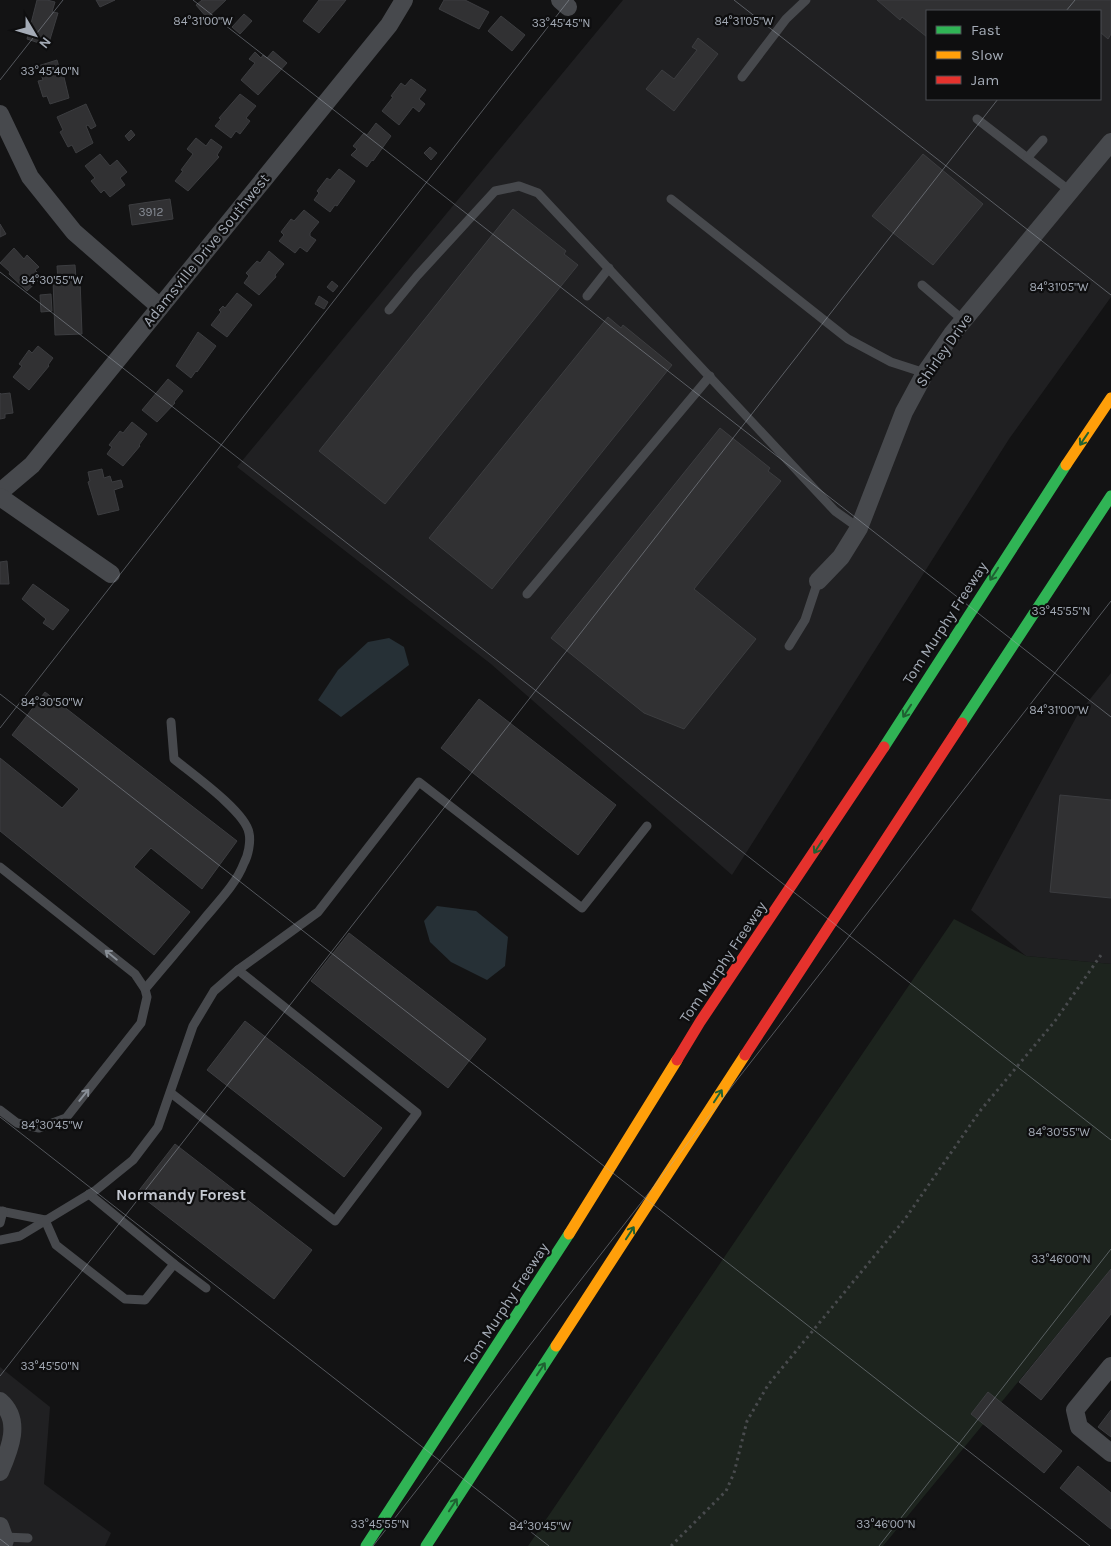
<svg xmlns="http://www.w3.org/2000/svg" width="1111" height="1546" font-family="Karla,sans-serif">
<style>
.built{fill:#202022;fill-rule:evenodd}
.green{fill:#1d241e}
.water{fill:#263036}
.building{fill:#313133;stroke:#3c3d40}
.lines{fill:none;stroke-linecap:round;stroke-linejoin:round}
.path{stroke:#494b4e;stroke-width:3;stroke-dasharray:2.5 4;stroke-linecap:butt}
.lane{stroke:#47494d;stroke-width:9}
.street{stroke:#47494d;stroke-width:18}
.fast{stroke:#30b455;stroke-width:11}
.slow{stroke:#ff9f0a;stroke-width:11}
.jam{stroke:#e5322d;stroke-width:11}
.oneway{stroke:#1f6132}
.oneway2{stroke:#888e96}
.ticks{fill:none;stroke:#a4abb6;stroke-width:1;stroke-opacity:0.45}
.labels{text-anchor:middle;dominant-baseline:central;stroke-width:4.5;stroke-linejoin:round;paint-order:stroke}
.number-label{font-size:12px;fill:#878c95}
.street-label{font-size:15px;fill:#a4abb6;stroke:#0e0e0f}
.neighbourhood-label{font-size:16px;font-weight:bold;fill:#c5c9d1;stroke:#0e0e0f}
.ticks-label{font-size:12px;text-anchor:middle;fill:#a4abb6;stroke:#0e0e0f;stroke-width:4.5;stroke-linejoin:round;paint-order:stroke}
</style>
<rect width="100%" height="100%" fill="#131314"/>
<g class="built">
<path d="M623 0H1111V297L1009 439 732 875 491 664 237 467ZM927 11H1100V99H927Z"/>
<path d="M1111 673V964L1026 956 971 910 1078 714Z"/>
<path d="M0 1367 50 1407 44 1484 111 1533 105 1546H0Z"/>
</g>
<path class="green" d="M954 919 1026 956 1111 964V1269L883 1546H528Z"/>
<g class="water">
<path d="M389 638 404 647 409 665 341 717 318 700 338 670 368 642Z"/>
<path d="M437 906 476 911 508 937 505 966 487 980 451 962 430 942 424 921Z"/>
</g>
<g class="building">
<path d="M37 0H47L55 2 52 12 58 13 48 46 27 39Z"/>
<path d="M96 0H115L100 7Z"/>
<path d="M202 0H226L207 18 196 5Z"/>
<path d="M319 0H346L319 33 303 21Z"/>
<path d="M444 0H465L489 12 479 29 439 9Z"/>
<path d="M877 0H1111V34L1108 39 1100 32V11H927V37L902 17 900 20Z"/>
<path d="M244 14 252 21 240 34 232 27Z"/>
<path d="M501 16 525 35 512 51 488 31Z"/>
<path d="M698 38 718 54 674 111 646 89 662 70 674 79 697 50 692 47Z"/>
<path d="M273 51 287 63 258 95 241 80 255 63 249 59 255 52 261 58 263 55 267 58Z"/>
<path d="M57 60 61 74 63 73 69 98 50 104 47 96 43 97 38 81 43 80 38 66Z"/>
<path d="M411 79 426 90 419 99 425 104 419 112 413 107 399 125 382 111 393 97 391 96 401 83 405 86Z"/>
<path d="M240 94 256 106 246 118 250 121 240 134 236 131 231 138 215 126 221 119 219 118Z"/>
<path d="M86 104 96 126 91 129 88 125 86 126 93 143 76 153 72 145 68 147 60 132 63 130 57 117Z"/>
<path d="M376 123 391 136 373 161 372 160 367 167 351 155 357 149 353 146 364 133 367 135Z"/>
<path d="M131 130 135 135 129 141 125 136Z"/>
<path d="M196 138 206 146 211 139 222 147 217 155 219 157 188 191 175 181 183 171 181 170 193 154 187 149Z"/>
<path d="M430 147 437 153 431 160 424 153Z"/>
<path d="M100 154 110 166 117 160 127 172 120 178 125 185 110 197 104 190 101 193 91 181 95 178 85 166Z"/>
<path d="M923 154 983 204 933 265 872 216Z"/>
<path d="M339 169 355 181 337 206 335 205 330 212 314 200 319 193 317 191 327 178 330 180Z"/>
<path d="M170 199 173 219 132 225 129 205Z"/>
<path d="M513 209 566 251 564 254 578 265 385 504 319 451Z"/>
<path d="M304 210 319 222 310 233V236L316 240 307 252 300 247 295 253 279 241 284 235 281 232 291 219 294 221Z"/>
<path d="M0 224 6 234 0 237Z"/>
<path d="M14 248 24 259 27 255 39 267 35 270 42 277 27 291 9 274 10 272 0 263Z"/>
<path d="M269 251 284 264 275 275 276 277 259 295 244 283 249 276 246 273 257 261 260 263Z"/>
<path d="M75 265 76 279H80L82 334 55 335 53 280H58L57 266Z"/>
<path d="M332 281 338 286 333 292 327 287Z"/>
<path d="M237 293 252 305 227 337 211 325 221 312 219 310 223 306 225 308Z"/>
<path d="M51 294 52 311 41 312 40 295Z"/>
<path d="M319 296 328 302 324 309 315 304Z"/>
<path d="M608 317 621 328 623 325 672 365 492 589 429 538Z"/>
<path d="M198 332 216 346 197 372 196 371 191 378 176 366Z"/>
<path d="M38 346 53 358 48 365 49 366 29 390 13 377 22 366 19 364 29 350 32 353Z"/>
<path d="M168 379 183 391 174 402 175 403 157 422 142 410Z"/>
<path d="M0 393 1 394 10 393 13 413 5 414V418L0 419Z"/>
<path d="M132 422 147 434 139 445 140 446 123 466 107 454 112 447 109 445 120 431 123 433Z"/>
<path d="M720 428 770 468 768 471 781 481 694 589 756 639 684 729 644 713 551 638Z"/>
<path d="M102 469 104 478 110 476 112 482 121 480 123 487 114 490 119 510 98 515 88 482 90 481 88 472Z"/>
<path d="M7 561 9 584H0V562Z"/>
<path d="M33 584 69 610 53 630 43 623 46 619 22 599Z"/>
<path d="M45 692 237 841 202 889 151 848 134 867 190 912 154 955 0 831V758L62 808 79 789 12 735Z"/>
<path d="M479 699 616 805 578 855 441 748Z"/>
<path d="M1060 795 1111 800V898L1050 892Z"/>
<path d="M349 933 486 1039 448 1088 311 981Z"/>
<path d="M245 1021 382 1128 344 1177 207 1070Z"/>
<path d="M175 1144 312 1250 274 1299 137 1193Z"/>
<path d="M1111 1269V1314L1041 1400 1019 1382Z"/>
<path d="M988 1392 1062 1451 1044 1473 971 1414Z"/>
<path d="M1111 1410V1437L1098 1427Z"/>
<path d="M1078 1466 1111 1493V1529L1060 1488Z"/>
</g>
<g class="lines">
<path class="path" d="M671 1546 726 1491 734 1473 747 1421 768 1385 905 1219 980 1111 1055 1021 1101 955"/>
<g class="lane">
<path d="M742 77 786 19 806 0"/>
<path d="M977 119 1070 191"/>
<path d="M1028 157 1043 140"/>
<path d="M671 199 848 339 891 362 925 373"/>
<path d="M922 285 963 320"/>
<path d="M587 296 609 268"/>
<path d="M389 310 417 276 495 191 519 186 538 193 835 511 859 528"/>
<path d="M527 594 710 376"/>
<path d="M789 646 805 620 818 581"/>
<path d="M0 867 135 974 145 989 147 997 141 1023 66 1118 39 1128 17 1123 0 1110"/>
<path d="M145 989C165 965 185 942 204 919 219 901 236 884 244 863 248 856 251 842 249 833 246 812 191 773 174 759L171 722"/>
<path d="M171 1093 335 1221 417 1113 238 970"/>
<path d="M0 1211 45 1220"/>
<path d="M45 1220 56 1245 125 1299 145 1300 174 1264 89 1194"/>
<path d="M0 1223 3 1211"/>
<path d="M0 1240 20 1236 96 1190 133 1160 158 1127 193 1026 214 991 238 970 318 912 419 782 582 908 647 826"/>
<path d="M174 1264 206 1288"/>
<path d="M4 1537 28 1538"/>
</g>
<g class="street">
<path d="M560 0 568 7"/>
<path d="M0 114 30 177 74 232 160 307"/>
<path d="M0 492 32 465 389 25 404 0"/>
<path d="M0 497 111 574"/>
<path d="M818 581 841 557 859 528 904 412 925 373 952 334 1111 142"/>
<path d="M1111 1366 1075 1410 1079 1427 1111 1453"/>
<path d="M0 1401C22 1420 10 1449 0 1472"/>
<path d="M0 1526 5 1540 3 1546"/>
</g>
<g class="fast">
<path d="M962 723 1111 496"/>
<path d="M884 747 1066 465"/>
<path d="M366 1546 569 1234"/>
<path d="M426 1546 556 1346"/>
</g>
<g class="slow">
<path d="M1066 465 1111 398"/>
<path d="M569 1234 677 1060"/>
<path d="M556 1346 745 1055"/>
</g>
<g class="jam">
<path d="M745 1055 962 723"/>
<path d="M677 1060 700 1022 884 747"/>
</g>
</g>
<defs><path id="oneway-shaft" d="M-6 0H5M1.5-3L5.5 0L1.5 3" fill="none" stroke-width="1.6" stroke-linecap="round" stroke-linejoin="round" transform="scale(1.25)"/></defs>
<g class="oneway">
<use href="#oneway-shaft" transform="translate(1084 439) rotate(124)"/>
<use href="#oneway-shaft" transform="translate(994 574) rotate(123)"/>
<use href="#oneway-shaft" transform="translate(907 711) rotate(123)"/>
<use href="#oneway-shaft" transform="translate(818 847) rotate(123)"/>
<use href="#oneway-shaft" transform="translate(718 1096) rotate(-57)"/>
<use href="#oneway-shaft" transform="translate(630 1233) rotate(-57)"/>
<use href="#oneway-shaft" transform="translate(541 1369) rotate(-57)"/>
<use href="#oneway-shaft" transform="translate(453 1505) rotate(-57)"/>
</g>
<g class="oneway2">
<use href="#oneway-shaft" transform="translate(111 955) rotate(-141)"/>
<use href="#oneway-shaft" transform="translate(84 1095) rotate(-51)"/>
</g>
<path class="ticks" d="M193 0 1111 717M734 0 1111 295M1066 11 1075 0M0 80 63 0M0 272 1111 1140M0 694 1090 1546M0 728 569 0M0 1117 549 1546M0 1376 998 99M0 1539 9 1546M373 1546 1111 601M879 1546 1111 1249"/>
<g class="labels">
<g class="number-label">
<text x="151" y="212">3912</text>
</g>
<g class="street-label">
<text transform="translate(206 250) rotate(-51)">Adamsville Drive Southwest</text>
<text transform="translate(944 350) rotate(-55)">Shirley Drive</text>
<text transform="translate(945 623) rotate(-57)">Tom Murphy Freeway</text>
<text transform="translate(723 962) rotate(-56)">Tom Murphy Freeway</text>
<text transform="translate(506 1304) rotate(-57)">Tom Murphy Freeway</text>
</g>
<g class="neighbourhood-label">
<text x="181" y="1194">Normandy Forest</text>
</g>
</g>
<g class="ticks-label">
<text x="203" y="25">84°31'00"W</text>
<text x="744" y="25">84°31'05"W</text>
<text x="561" y="27">33°45'45"N</text>
<text x="50" y="75">33°45'40"N</text>
<text x="52" y="284">84°30'55"W</text>
<text x="1059" y="291">84°31'05"W</text>
<text x="1061" y="615">33°45'55"N</text>
<text x="52" y="706">84°30'50"W</text>
<text x="1059" y="714">84°31'00"W</text>
<text x="52" y="1129">84°30'45"W</text>
<text x="1059" y="1136">84°30'55"W</text>
<text x="1061" y="1263">33°46'00"N</text>
<text x="50" y="1370">33°45'50"N</text>
<text x="380" y="1528">33°45'55"N</text>
<text x="886" y="1528">33°46'00"N</text>
<text x="540" y="1530">84°30'45"W</text>
</g>
<rect x="926" y="10" width="175" height="90" fill="#0e0e0f" stroke="#4a4d52"/>
<rect x="936" y="26" width="25" height="8" fill="#30b455" stroke="#4a4d52"/>
<text x="971" y="35" font-size="15" fill="#a4abb6">Fast</text>
<rect x="936" y="51" width="25" height="8" fill="#ff9f0a" stroke="#4a4d52"/>
<text x="971" y="60" font-size="15" fill="#a4abb6">Slow</text>
<rect x="936" y="76" width="25" height="8" fill="#e5322d" stroke="#4a4d52"/>
<text x="971" y="85" font-size="15" fill="#a4abb6">Jam</text>
<g transform="translate(35 35) rotate(128)" stroke="#0e0e0f" stroke-width="4" paint-order="stroke">
<path d="M0-4L9 19L0 12L-9 19Z" fill="#a4abb6"/>
<text y="-8" font-size="14" font-weight="bold" text-anchor="middle" fill="#a4abb6">N</text>
</g>
</svg>
